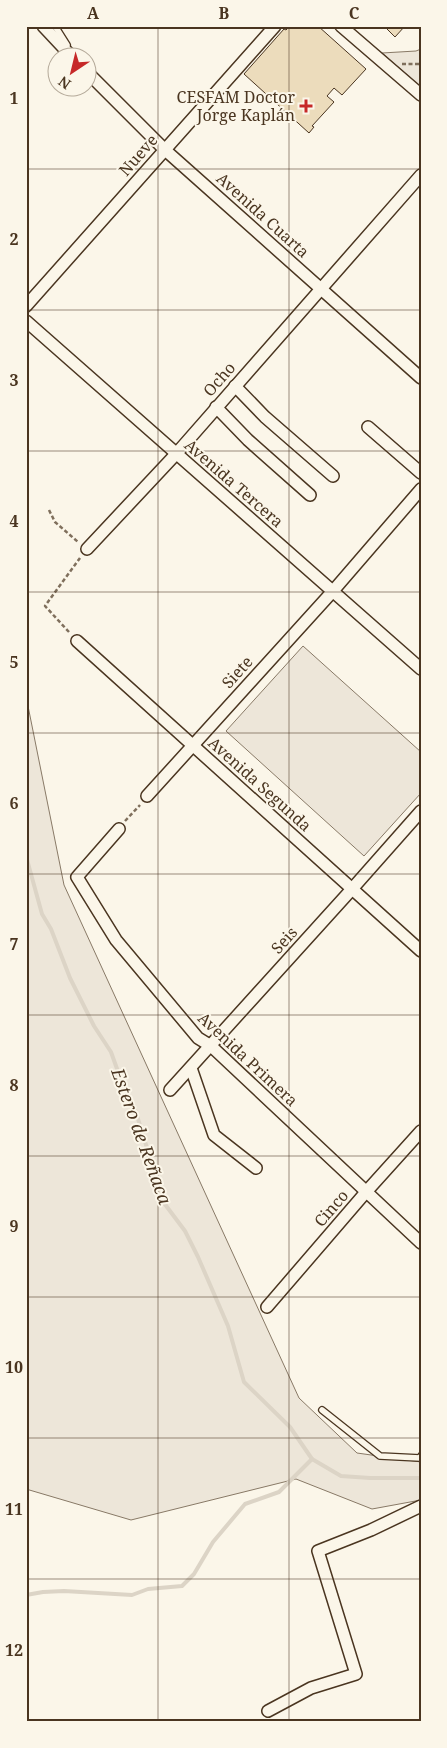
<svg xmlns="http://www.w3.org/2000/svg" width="447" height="1748" font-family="'Noto Serif',serif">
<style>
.green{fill:#ede6d9;stroke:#887966}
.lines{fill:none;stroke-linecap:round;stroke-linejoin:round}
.stream{stroke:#dcd4c6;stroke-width:4}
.building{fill:#ecdcbc;stroke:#4a3520}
.service-casing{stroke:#4a3520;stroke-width:8}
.minor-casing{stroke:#4a3520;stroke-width:14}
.path{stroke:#7f6f5c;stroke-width:2.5;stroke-dasharray:4 2.5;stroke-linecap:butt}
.service{stroke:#fbf6e9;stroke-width:5.5}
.minor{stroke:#fbf6e9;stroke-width:11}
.grid{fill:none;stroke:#4a3520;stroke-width:1;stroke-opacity:0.55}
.poi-dot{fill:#c62828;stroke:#fbf6e9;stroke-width:2}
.labels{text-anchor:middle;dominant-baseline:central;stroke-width:4;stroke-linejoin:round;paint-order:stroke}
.poi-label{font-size:16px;fill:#4a3520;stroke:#fbf6e9;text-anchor:end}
.street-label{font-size:16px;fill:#4a3520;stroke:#fbf6e9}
.water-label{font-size:18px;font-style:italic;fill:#4a3520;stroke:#fbf6e9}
.neatline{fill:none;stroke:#4a3520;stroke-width:2}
.grid-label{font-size:16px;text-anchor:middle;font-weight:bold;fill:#4a3520}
</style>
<rect width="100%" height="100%" fill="#fbf6e9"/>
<g class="green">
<path d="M421 49V87L382 53 416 51Z"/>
<path d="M303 646 421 752V793L364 856 226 731Z"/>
<path d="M26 696 64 885 299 1398 357 1453 421 1462V1500L372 1509 296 1479 131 1520 26 1489Z"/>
</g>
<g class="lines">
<g class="stream">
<path d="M26 856 42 914 51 929 70 978 94 1026 111 1052 121 1080 134 1106 164 1203 185 1231 198 1257 228 1326 244 1382 290 1427 312 1459 341 1476 370 1478H421"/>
<path d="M26 1595 43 1592 64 1591 132 1595 148 1589 182 1586 194 1574 213 1542 245 1504 279 1492 312 1459"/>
</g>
</g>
<g class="building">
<path d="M290 26H318L366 69 342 95 334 88 327 96 334 102 312 126 314 127 309 133 244 74 284 29 286 30Z"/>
<path d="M384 26H405L395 37Z"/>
</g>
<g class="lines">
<defs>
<g id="service">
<path d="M55 26 67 45"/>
<path d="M322 1410 380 1456 420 1458 421 1456"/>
</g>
<g id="minor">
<path d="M43 26 73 58"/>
<path d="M341 26 421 95"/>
<path d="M88 73 164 149 421 378"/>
<path d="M26 306 275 26"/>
<path d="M26 321 421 669"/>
<path d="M235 386 265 417 333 476"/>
<path d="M216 407 248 440 310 495"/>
<path d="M368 427 421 473"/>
<path d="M87 549 176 454 421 175"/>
<path d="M77 641 421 951"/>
<path d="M147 796 333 591 421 489"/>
<path d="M119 829 77 877 116 940 198 1038 211 1046 421 1243"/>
<path d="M191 1068 214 1135 256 1168"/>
<path d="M170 1090 352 889 421 811"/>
<path d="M267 1307 366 1192 421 1131"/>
<path d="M268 1711 311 1688 356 1674 318 1551 371 1530 421 1506"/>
</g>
</defs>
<use href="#service" class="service-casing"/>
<use href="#minor" class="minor-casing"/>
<g class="path">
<path d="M402 64H421"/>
<path d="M49 510 55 522 78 542"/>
<path d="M69 632 45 606 80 558"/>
<path d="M125 821 140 805"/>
</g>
<use href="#service" class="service"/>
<use href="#minor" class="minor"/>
</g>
<path class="grid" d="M158 26V1722M289 26V1722M26 169H421M26 310H421M26 451H421M26 592H421M26 733H421M26 874H421M26 1015H421M26 1156H421M26 1297H421M26 1438H421M26 1579H421"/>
<path class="poi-dot" d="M303.5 98.5h5v5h5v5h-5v5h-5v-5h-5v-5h5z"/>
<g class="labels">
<g class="poi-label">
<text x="295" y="97">CESFAM Doctor<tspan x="295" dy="18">Jorge Kaplán</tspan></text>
</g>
<g class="street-label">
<text transform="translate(138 155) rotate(-49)">Nueve</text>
<text transform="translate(263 215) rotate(42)">Avenida Cuarta</text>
<text transform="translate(219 379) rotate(-49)">Ocho</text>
<text transform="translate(234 483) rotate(41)">Avenida Tercera</text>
<text transform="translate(237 672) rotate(-48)">Siete</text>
<text transform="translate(260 784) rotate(42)">Avenida Segunda</text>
<text transform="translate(284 940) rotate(-48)">Seis</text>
<text transform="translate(248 1059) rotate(43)">Avenida Primera</text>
<text transform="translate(331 1208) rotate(-49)">Cinco</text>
</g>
<g class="water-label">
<text transform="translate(142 1136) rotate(70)">Estero de Reñaca</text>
</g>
</g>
<rect width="447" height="1748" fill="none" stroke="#fbf6e9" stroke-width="55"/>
<g transform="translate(72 72) rotate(215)"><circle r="24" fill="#fbf6e9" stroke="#b4a999"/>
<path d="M0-4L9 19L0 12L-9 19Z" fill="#c62828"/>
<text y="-8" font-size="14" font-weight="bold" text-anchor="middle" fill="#4a3520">N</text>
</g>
<rect x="28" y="28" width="392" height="1692" class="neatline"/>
<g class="grid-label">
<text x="93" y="19">A</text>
<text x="224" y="19">B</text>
<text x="354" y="19">C</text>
<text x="14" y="104">1</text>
<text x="14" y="245">2</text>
<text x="14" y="386">3</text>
<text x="14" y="527">4</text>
<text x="14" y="668">5</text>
<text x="14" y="809">6</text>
<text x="14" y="950">7</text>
<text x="14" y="1091">8</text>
<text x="14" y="1232">9</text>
<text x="14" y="1373">10</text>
<text x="14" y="1515">11</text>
<text x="14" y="1656">12</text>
</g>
</svg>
